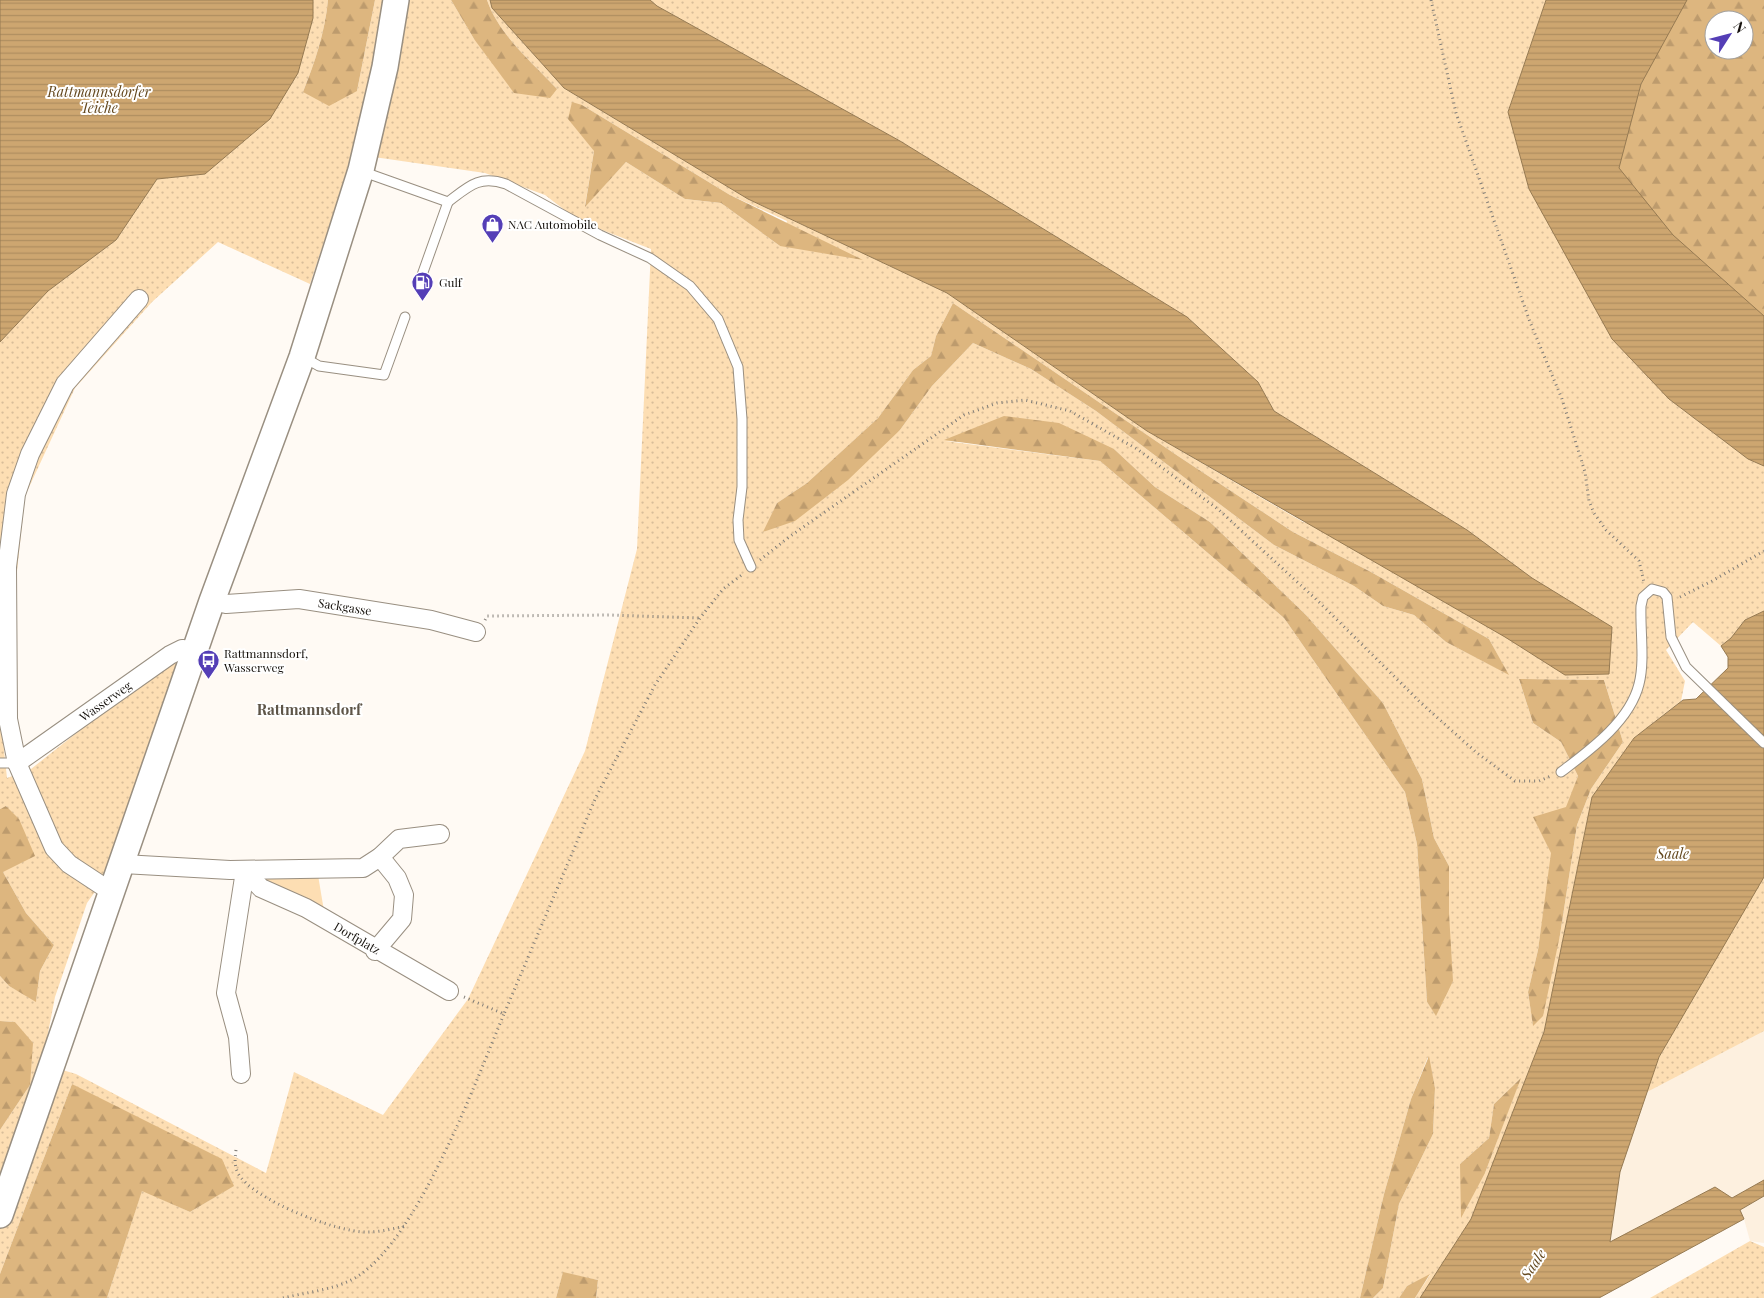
<svg xmlns="http://www.w3.org/2000/svg" width="1764" height="1298" font-family="'Playfair Display',serif">
<style>
.built{fill:#fdf0df}
.grass{fill:url(#grass-dots);fill-rule:evenodd}
.forest{fill:url(#forest-firs);fill-rule:evenodd}
.park{fill:#fddeb3}
.water{fill:url(#water-rules);stroke:#967a52}
.lines{fill:none;stroke-linecap:round;stroke-linejoin:round}
.service-casing{stroke:#998f81;stroke-width:11}
.minor-casing{stroke:#998f81;stroke-width:20}
.secondary-casing{stroke:#998f81;stroke-width:28}
.path{stroke:#817d77;stroke-width:3;stroke-dasharray:1 4;stroke-linecap:butt}
.service{stroke:#fff;stroke-width:9}
.minor{stroke:#fff;stroke-width:18}
.secondary{stroke:#fff;stroke-width:25}
.labels{text-anchor:middle;dominant-baseline:central;stroke-width:4;stroke-linejoin:round;paint-order:stroke}
.poi-label{font-size:12px;fill:#16120d;stroke:#fff;text-anchor:start}
.street-label{font-size:12px;fill:#16120d;stroke:#fff}
.water-label{font-size:14px;font-style:italic;fill:#64481e;stroke:#fff}
.quarter-label{font-size:15px;font-weight:bold;fill:#5e5548;stroke:#fff}
</style>
<defs>
<pattern id="grass-dots" width="8" height="8" patternUnits="userSpaceOnUse" patternTransform="scale(1.25)"><rect width="8" height="8" fill="#fddeb3"/><path d="M2 2h.1M6 6h.1" fill="none" stroke="#d8bd99" stroke-width="1.8" stroke-linecap="round"/></pattern>
<pattern id="forest-firs" width="22" height="20" patternUnits="userSpaceOnUse" patternTransform="scale(1.25)"><rect width="22" height="20" fill="#ddb67f"/><path d="M5 1l3.5 6h-7zM16 11l3.5 6h-7z" fill="#bd9b6d"/></pattern>
<pattern id="water-rules" width="6" height="5" patternUnits="userSpaceOnUse" patternTransform="scale(1.25)"><rect width="6" height="5" fill="#cda670"/><path d="M0 2.5h6" fill="none" stroke="#af8e60"/></pattern>
</defs>
<rect width="100%" height="100%" fill="#fffaf4"/>
<g class="built">
<path d="M1764 1030V1180L1732 1198 1610 1243 1620 1172 1648 1089Z"/>
<path d="M1764 1196V1243L1750 1241 1744 1219 1740 1210Z"/>
</g>
<g class="grass">
<path d="M313 0H328C325 32 315 62 303 92L357 91 375 0H451L474 39 557 89C532 62 499 35 487 0H490L492 8 564 88 748 199 947 293 1147 431 1303 522 1532 578 1467 530 1274 411 1258 382 1187 317 900 141 657 6 650 0H1546L1508 112 1669 399 1748 459 1764 466V611L1745 620 1731 638 1721 646 1693 622 1666 650 1685 681 1681 701 1634 738 1592 797 1544 1032 1471 1219 1420 1298H1415L1430 1275 1407 1286 1399 1298H1373L1383 1288 1399 1204 1433 1134 1435 1088 1428 1057 1411 1099 1384 1194 1360 1298H596L598 1280 563 1273 556 1298H107L142 1190 190 1212 233 1186 72 1084 0 1274V1130L30 1085 15 1022 0 1021V976L9 986 36 1001 40 971 54 945 26 913 3 872 7 806 0 809V342L48 291 116 240 157 179 205 174 313 18ZM582 105 730 195 787 221 780 246 721 203 685 199 626 162 585 206 594 151ZM353 154 485 173 545 195 579 221 651 249 637 549 585 751 468 999 383 1115 294 1072 266 1173 76 1074 42 1064 55 997 87 903 111 869 183 661 177 659 146 678 31 769 7 778 1 722 25 496 75 388 152 302 218 242 310 284ZM953 303 1178 456 1293 532 1371 572 1489 639 1508 674 1446 642 1414 615 1383 606 1354 586 1274 545 1096 411 1031 369 973 343 932 386 900 430 764 532 777 503 807 483 878 418 913 370 931 356 936 336ZM945 441 1114 449 1155 487 1210 522 1306 615 1383 703 1422 779 1434 838 1449 866V913L1436 1015 1427 1002 1417 844 1405 792 1284 618 1100 461ZM1519 679 1604 680 1623 742 1591 789 1577 825 1560 935 1533 1025 1528 992 1538 950 1552 853 1578 776 1561 742 1533 723ZM1520 1079 1485 1173 1460 1164 1489 1138 1494 1104Z"/>
<path d="M1764 874V1031L1645 1093 1658 1059Z"/>
<path d="M1750 1241 1764 1247V1298H1650Z"/>
</g>
<g class="forest">
<path d="M328 0H375L357 91 329 106 303 92C315 62 325 32 328 0Z"/>
<path d="M451 0H487C499 35 532 62 557 89L550 98 514 93 474 39Z"/>
<path d="M1678 0H1764V325L1608 176 1641 84ZM1714 20H1744V50H1714Z"/>
<path d="M572 102 582 105 730 195 863 260 780 246 721 203 685 199 626 162 585 207 594 151 568 119Z"/>
<path d="M953 303 1178 456 1293 532 1371 572 1489 639 1509 675 1446 642 1414 615 1383 606 1354 586 1274 545 1096 411 1031 369 973 343 932 386 900 430 848 480 795 521 763 532 777 503 807 483 878 418 913 370 931 356 936 336Z"/>
<path d="M1004 416 1059 423 1114 449 1155 487 1210 522 1306 615 1383 703 1422 779 1434 838 1449 866V913L1453 981 1436 1016 1427 1002 1417 844 1405 792 1284 618 1100 461 944 440Z"/>
<path d="M1519 679 1604 680 1623 742 1591 789 1577 825 1560 935 1543 1016 1533 1026 1528 992 1538 950 1551 853 1533 817 1566 807 1578 776 1561 742 1533 723Z"/>
<path d="M6 806 19 819 35 856 3 872 26 913 54 945 40 971 36 1002 9 986 0 976V809Z"/>
<path d="M0 1021 15 1022 33 1043 30 1085 0 1130Z"/>
<path d="M1429 1056 1435 1088 1433 1134 1399 1204 1383 1288 1373 1298H1360L1384 1194 1411 1099Z"/>
<path d="M1521 1078 1485 1173 1461 1218 1460 1164 1489 1138 1494 1104Z"/>
<path d="M72 1084 222 1159 234 1186 190 1212 142 1191 107 1298H0V1274Z"/>
<path d="M563 1272 598 1280 596 1298H556Z"/>
<path d="M1430 1274 1415 1298H1399L1407 1286Z"/>
</g>
<path class="park" d="M318 875 325 917 260 883 262 876Z"/>
<g class="water">
<path d="M0 0H313V18L298 73 270 119 205 174 157 179 116 240 48 291 0 342Z"/>
<path d="M490 0H650L657 6 900 141 1187 317 1258 382 1274 411 1467 530 1532 578 1612 627 1609 674 1565 675 1505 637 1147 431 947 293 748 199 564 88 492 8Z"/>
<path d="M1546 0H1687L1641 84 1619 168 1673 235 1764 316V466L1748 459 1669 399 1612 339 1529 189 1508 112Z"/>
<path d="M1764 611V877L1659 1057 1620 1172 1610 1242 1715 1187 1732 1198 1764 1180V1196L1740 1210 1744 1219 1599 1298H1420L1471 1219 1544 1032 1592 797 1634 738 1683 700 1696 699 1728 668V657L1721 646 1731 638 1745 620Z"/>
</g>
<g class="lines">
<defs>
<g id="service">
<path d="M361 171 448 202"/>
<path d="M448 202C469 186 479 175 506 184L600 235 650 258 690 286 718 319 738 367 742 419V487L738 520 739 540 751 567"/>
<path d="M422 275 448 202"/>
<path d="M303 357 319 366 384 375 405 317"/>
<path d="M0 763H17"/>
<path d="M1561 772C1590 750 1630 721 1639 684 1645 661 1640 630 1641 606L1643 597 1652 589 1663 592 1667 597 1671 637 1686 667 1764 743"/>
</g>
<g id="minor">
<path id="s1" d="M212 601 226 604 299 599 431 620 476 632"/>
<path id="s2" d="M17 763 170 655 182 649 195 651"/>
<path d="M123 864 230 870 363 868 380 857 399 839 440 834"/>
<path id="s3" d="M245 871 261 888 306 908 449 991"/>
<path d="M113 893 69 864 54 848 17 763 8 719 7 567 16 494 30 454 65 384 139 299"/>
<path d="M375 951 402 919 404 895 397 878 380 857"/>
<path d="M241 1074 238 1037 226 993 245 871"/>
</g>
<path id="secondary" d="M0 1215 212 601 302 357 361 170 385 67 396 0"/>
</defs>
<use href="#service" class="service-casing"/>
<use href="#minor" class="minor-casing"/>
<use href="#secondary" class="secondary-casing"/>
<g class="path">
<path d="M1431 0 1456 113 1530 322 1562 399 1585 472 1589 501 1594 513 1606 530 1639 561 1644 582"/>
<path d="M760 560 789 537 964 415 997 403 1025 400 1070 411 1137 449 1219 510 1319 602 1421 703 1477 753 1515 781H1539L1551 776"/>
<path d="M1680 597 1712 581 1764 551"/>
<path d="M485 620 487 616 609 615 699 618"/>
<path d="M464 997 504 1014 596 797 655 685 700 618 723 589 743 574"/>
<path d="M236 1150C235 1159 234 1165 238 1173 251 1199 338 1233 367 1232 380 1232 393 1229 405 1226"/>
<path d="M283 1298C303 1293 331 1290 349 1281 414 1252 476 1080 504 1014"/>
</g>
<use href="#service" class="service"/>
<use href="#minor" class="minor"/>
<use href="#secondary" class="secondary"/>
</g>
<defs>
<symbol id="shop-pin" viewBox="-11 -11 22 30"><path d="M0 17L-7.5 6A9.5 9.5 0 1 1 7.5 6Z" fill="#543eb6" stroke="#fff"/><path d="M-5-2.5h2.3a2.7 3.5 0 0 1 5.4 0H5L5.5 6h-11ZM-1.5-2.5h3a1.5 2.3 0 0 0-3 0Z" fill="#fff"/></symbol>
<symbol id="fuel-pin" viewBox="-11 -11 22 30"><path d="M0 17L-7.5 6A9.5 9.5 0 1 1 7.5 6Z" fill="#543eb6" stroke="#fff"/><path d="M-5.5-6h7V0h2V4h1.3V-2.5L3-4.5l.8-.8L6-3V5H2.5V1h-1V6h-7ZM-4.2-4.7v3.2H.2V-4.7Z" fill="#fff"/></symbol>
<symbol id="bus-pin" viewBox="-11 -11 22 30"><path d="M0 17L-7.5 6A9.5 9.5 0 1 1 7.5 6Z" fill="#543eb6" stroke="#fff"/><path d="M-5-6H5V4H4V6H2V4H-2V6H-4V4H-5ZM-3.5-4V0h7V-4ZM-3.5 1.2v1.5H-2V1.2ZM2 1.2v1.5H3.5V1.2Z" fill="#fff"/></symbol>
</defs>
<g fill-rule="evenodd">
<use href="#shop-pin" x="480" y="212" width="25" height="34"/>
<use href="#fuel-pin" x="410" y="270" width="25" height="34"/>
<use href="#bus-pin" x="196" y="648" width="25" height="34"/>
</g>
<g class="labels">
<g class="poi-label">
<text x="508" y="224">NAC Automobile</text>
<text x="439" y="282">Gulf</text>
<text x="224" y="653">Rattmannsdorf,<tspan x="224" dy="14">Wasserweg</tspan></text>
</g>
<g class="street-label">
<text stroke="none"><textPath href="#s1" startOffset="134">Sackgasse</textPath></text>
<text stroke="none"><textPath href="#s2" startOffset="108">Wasserweg</textPath></text>
<text stroke="none"><textPath href="#s3" startOffset="132">Dorfplatz</textPath></text>
</g>
<g class="water-label">
<text x="99" y="91">Rattmannsdorfer<tspan x="99" dy="16">Teiche</tspan></text>
<text x="1673" y="853">Saale</text>
<text transform="translate(1533 1264) rotate(-55)">Saale</text>
</g>
<g class="quarter-label">
<text x="309" y="709">Rattmannsdorf</text>
</g>
</g>
<g transform="translate(1729 35) rotate(54)"><circle r="24" fill="#ffffff" stroke="#a2a09e"/>
<path d="M0-4L9 19L0 12L-9 19Z" fill="#543eb6"/>
<text y="-8" font-size="14" font-weight="bold" text-anchor="middle" fill="#16120d">N</text>
</g>
</svg>
